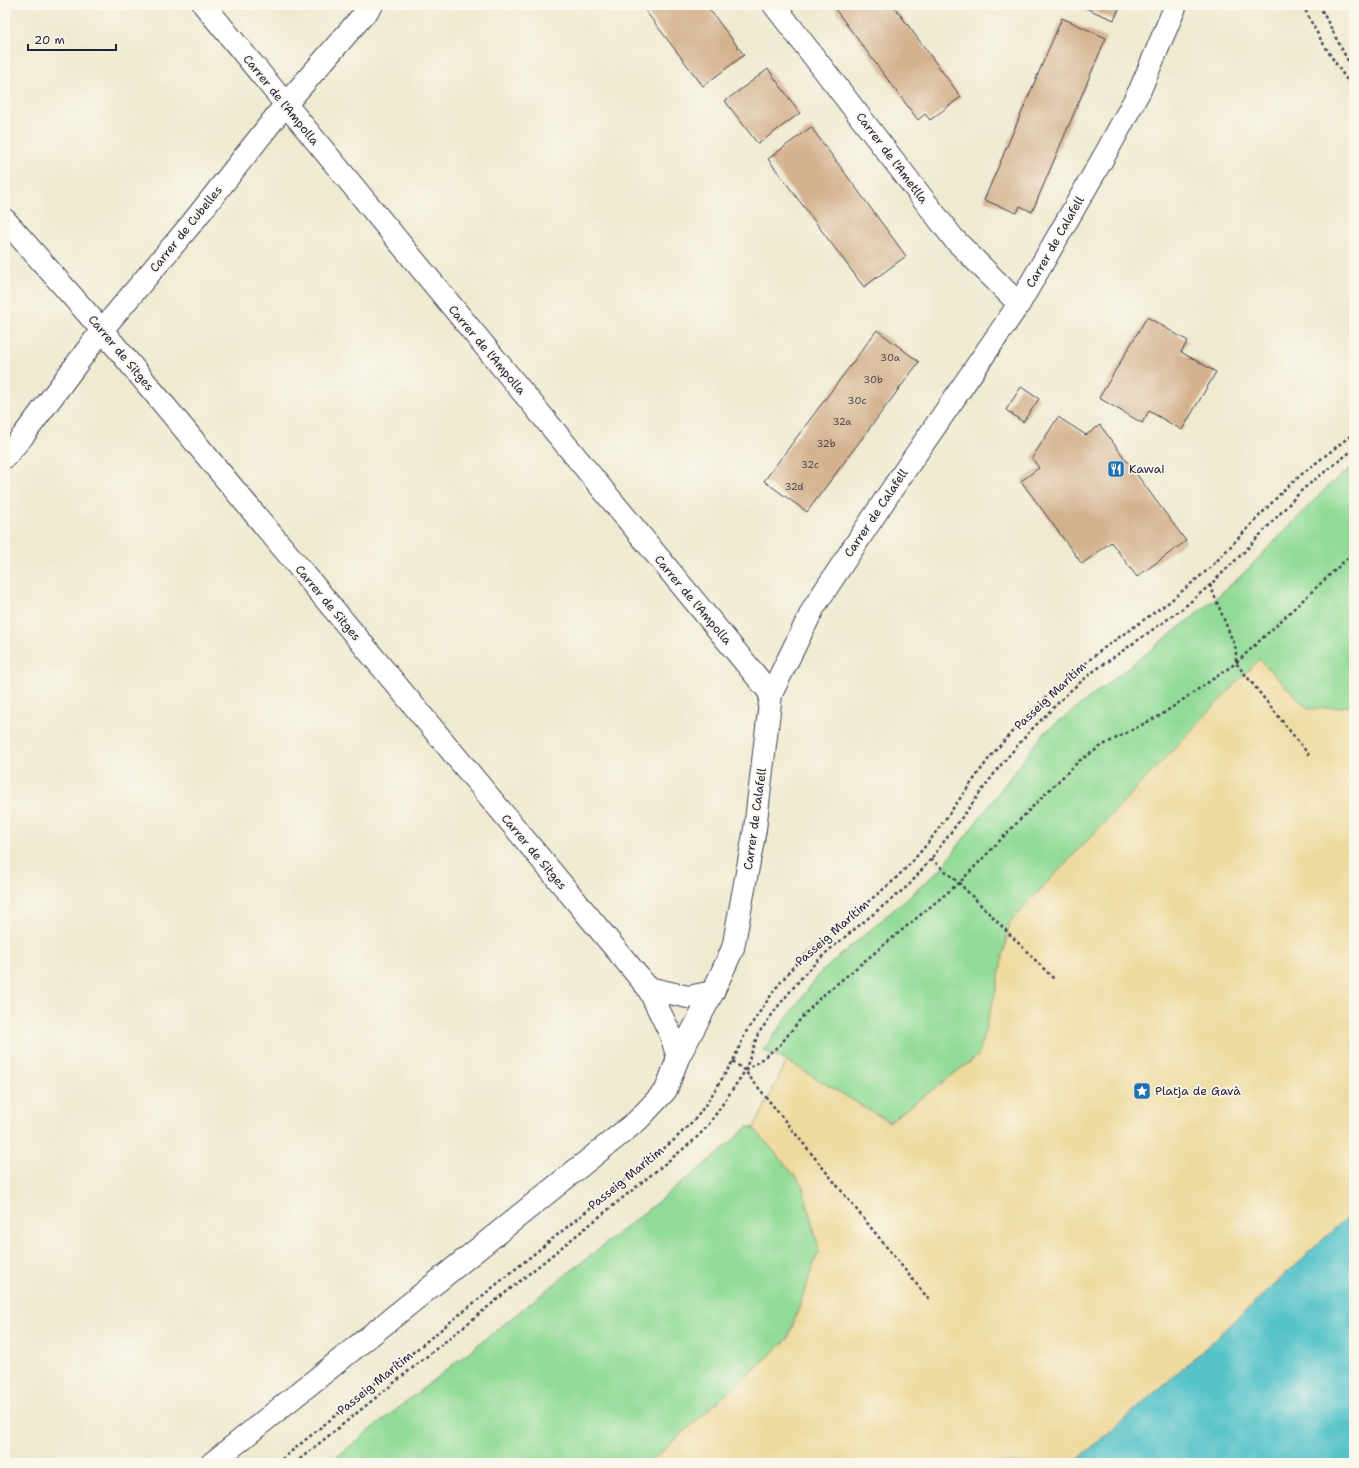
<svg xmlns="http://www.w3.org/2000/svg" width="1359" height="1468" font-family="'Shantell Sans',sans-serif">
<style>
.green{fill:#92db97;stroke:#5a7e69}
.sand{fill:#eeda9e;stroke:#887e6c}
.water{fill:#54c2c9;stroke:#3b7282}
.building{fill:#d4b28f}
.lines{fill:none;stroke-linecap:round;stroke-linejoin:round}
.minor-casing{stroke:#414051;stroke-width:24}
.path{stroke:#414051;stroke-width:2.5;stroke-dasharray:3 3;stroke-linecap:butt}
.minor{stroke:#fff;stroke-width:22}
.labels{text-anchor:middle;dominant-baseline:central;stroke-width:3.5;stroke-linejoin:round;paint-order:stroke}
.number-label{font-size:10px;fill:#4e4650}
.street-label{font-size:12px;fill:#22223b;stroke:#fbf7ec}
.poi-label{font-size:12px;fill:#22223b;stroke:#fbf7ec;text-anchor:start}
</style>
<rect width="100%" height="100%" fill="#fbf7ec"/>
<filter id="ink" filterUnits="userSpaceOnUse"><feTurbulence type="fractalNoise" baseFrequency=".025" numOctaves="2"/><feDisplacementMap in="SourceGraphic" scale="8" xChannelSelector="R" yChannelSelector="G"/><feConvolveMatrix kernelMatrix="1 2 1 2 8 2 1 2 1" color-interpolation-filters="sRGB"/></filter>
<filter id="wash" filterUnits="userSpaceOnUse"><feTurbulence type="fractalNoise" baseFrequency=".012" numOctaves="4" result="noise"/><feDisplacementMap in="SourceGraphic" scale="16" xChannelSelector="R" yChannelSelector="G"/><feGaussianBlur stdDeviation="0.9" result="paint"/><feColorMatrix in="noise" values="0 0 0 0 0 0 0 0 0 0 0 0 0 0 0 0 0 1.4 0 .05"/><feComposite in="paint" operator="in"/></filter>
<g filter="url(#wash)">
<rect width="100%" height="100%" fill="#efead0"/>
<g class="green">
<path d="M1354 466V706L1308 709 1259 659 996 991 978 1056 889 1122 787 1061 763 1050 821 972 940 870 1043 734 1199 612 1241 576 1328 486Z"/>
<path d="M747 1127 754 1128 802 1184 819 1249 788 1339 649 1463H329L718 1154Z"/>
</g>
<path class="sand" d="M1259 659 1308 709 1354 706V1211L1199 1354 1074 1463H649L788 1339 819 1249 802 1184 754 1128 787 1061 889 1122 978 1056 996 991 1010 922Z"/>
<path class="water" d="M1354 1211V1463H1074L1199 1354Z"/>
<g id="blocks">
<g class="building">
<path d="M641 5H706L744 55 703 86Z"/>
<path d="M832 5H893L961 97 930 120 925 114 918 120Z"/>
<path d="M1078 5H1121L1114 20Z"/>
<path d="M1062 18 1106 38 1032 212 1020 206 1017 213 984 200Z"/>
<path d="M768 69 800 113 758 144 725 101Z"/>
<path d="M811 127 906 256 864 287 768 159Z"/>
<path d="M1147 317 1188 341 1181 352 1216 372 1182 430 1149 411 1142 423 1099 398Z"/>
<path d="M877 330 919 362 807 512 764 481Z"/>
<path d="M1021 387 1039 399 1023 422 1006 410Z"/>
<path d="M1058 417 1086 435 1100 425 1186 541 1137 577 1111 542 1082 564 1021 481 1039 468 1032 458Z"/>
</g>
</g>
</g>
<g filter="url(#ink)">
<use href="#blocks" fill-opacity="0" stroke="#414051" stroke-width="1"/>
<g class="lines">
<defs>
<g id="minor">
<path d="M204 5 771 694"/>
<path d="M774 5 954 239 1019 304"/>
<path d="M5 220 102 330 648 988 688 997 713 992"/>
<path d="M5 457 23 436 102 330 192 223 285 105 372 5"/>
<path d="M648 988 671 1035 678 1058"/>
<path d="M212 1463 638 1120 666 1090 678 1058 713 992 733 948 755 829 771 694 814 607 888 495 1019 304 1107 151 1140 90 1176 5"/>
</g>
</defs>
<use href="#minor" class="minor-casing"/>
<g class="path">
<path d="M1303 5C1317 36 1335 63 1354 90"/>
<path d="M1319 5 1347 59 1354 68"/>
<path d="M1210 585 1236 649V663L1309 755"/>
<path d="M931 859 959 883 1055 980"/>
<path d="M733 1061 745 1071 930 1301"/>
<path d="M746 1071 780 1045 803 1016 821 997 959 883 1041 798 1079 761 1103 745 1161 715 1236 663 1354 552"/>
<path d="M277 1463 674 1140 697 1117 710 1098 733 1061 746 1032 776 988 793 967 811 949 892 882 911 863 928 843 990 757 1024 718 1062 682 1104 648 1169 602 1210 568 1282 492 1302 474 1354 433"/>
<path d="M295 1463 693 1141 707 1127 745 1071 758 1034 779 1005 807 971 829 950 909 885 931 859 1000 766 1030 731 1070 691 1094 671 1182 609 1210 585 1245 551 1303 489 1354 449"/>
</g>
<use href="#minor" class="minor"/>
</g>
</g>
<defs>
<symbol id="restaurant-square" viewBox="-11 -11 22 22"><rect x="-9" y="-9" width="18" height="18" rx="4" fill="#1f6fb2" stroke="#fbf7ec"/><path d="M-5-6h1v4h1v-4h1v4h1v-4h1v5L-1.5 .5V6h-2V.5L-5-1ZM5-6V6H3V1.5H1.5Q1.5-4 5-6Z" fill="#fff"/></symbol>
<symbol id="sight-square" viewBox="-11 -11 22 22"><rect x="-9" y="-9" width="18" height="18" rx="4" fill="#1f6fb2" stroke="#fbf7ec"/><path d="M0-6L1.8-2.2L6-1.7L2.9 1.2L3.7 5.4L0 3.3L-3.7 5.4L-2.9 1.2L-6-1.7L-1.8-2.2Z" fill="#fff"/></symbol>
</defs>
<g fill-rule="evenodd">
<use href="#restaurant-square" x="1106" y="459" width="20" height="20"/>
<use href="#sight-square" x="1132" y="1081" width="20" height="20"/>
</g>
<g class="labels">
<g class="number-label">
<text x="890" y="357">30a</text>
<text x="873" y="379">30b</text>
<text x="857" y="400">30c</text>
<text x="842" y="421">32a</text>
<text x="826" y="443">32b</text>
<text x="810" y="464">32c</text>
<text x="794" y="486">32d</text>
</g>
<g class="street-label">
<text transform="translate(281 100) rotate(51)">Carrer de l'Ampolla</text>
<text transform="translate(892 158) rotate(53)">Carrer de l'Ametlla</text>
<text transform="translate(186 229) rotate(-51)">Carrer de Cubelles</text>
<text transform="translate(1055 242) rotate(-60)">Carrer de Calafell</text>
<text transform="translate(487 350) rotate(50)">Carrer de l'Ampolla</text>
<text transform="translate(121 353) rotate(50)">Carrer de Sitges</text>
<text transform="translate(876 513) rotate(-56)">Carrer de Calafell</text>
<text transform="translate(693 600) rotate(50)">Carrer de l'Ampolla</text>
<text transform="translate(328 603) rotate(50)">Carrer de Sitges</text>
<text transform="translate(1050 696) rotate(-43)">Passeig Marítim</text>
<text transform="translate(755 819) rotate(-82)">Carrer de Calafell</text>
<text transform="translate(534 852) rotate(50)">Carrer de Sitges</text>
<text transform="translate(832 933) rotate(-41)">Passeig Marítim</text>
<text transform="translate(626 1178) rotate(-39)">Passeig Marítim</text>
<text transform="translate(375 1383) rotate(-39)">Passeig Marítim</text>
</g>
<g class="poi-label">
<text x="1129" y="469">Kawai</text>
<text x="1155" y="1091">Platja de Gavà</text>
</g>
</g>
<rect width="1359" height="1468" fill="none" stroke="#fbf7ec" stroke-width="20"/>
<path d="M28 44v6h88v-6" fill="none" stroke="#22223b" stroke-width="2"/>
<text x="34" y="44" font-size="12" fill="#22223b" stroke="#fbf7ec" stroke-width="3" paint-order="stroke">20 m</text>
</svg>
